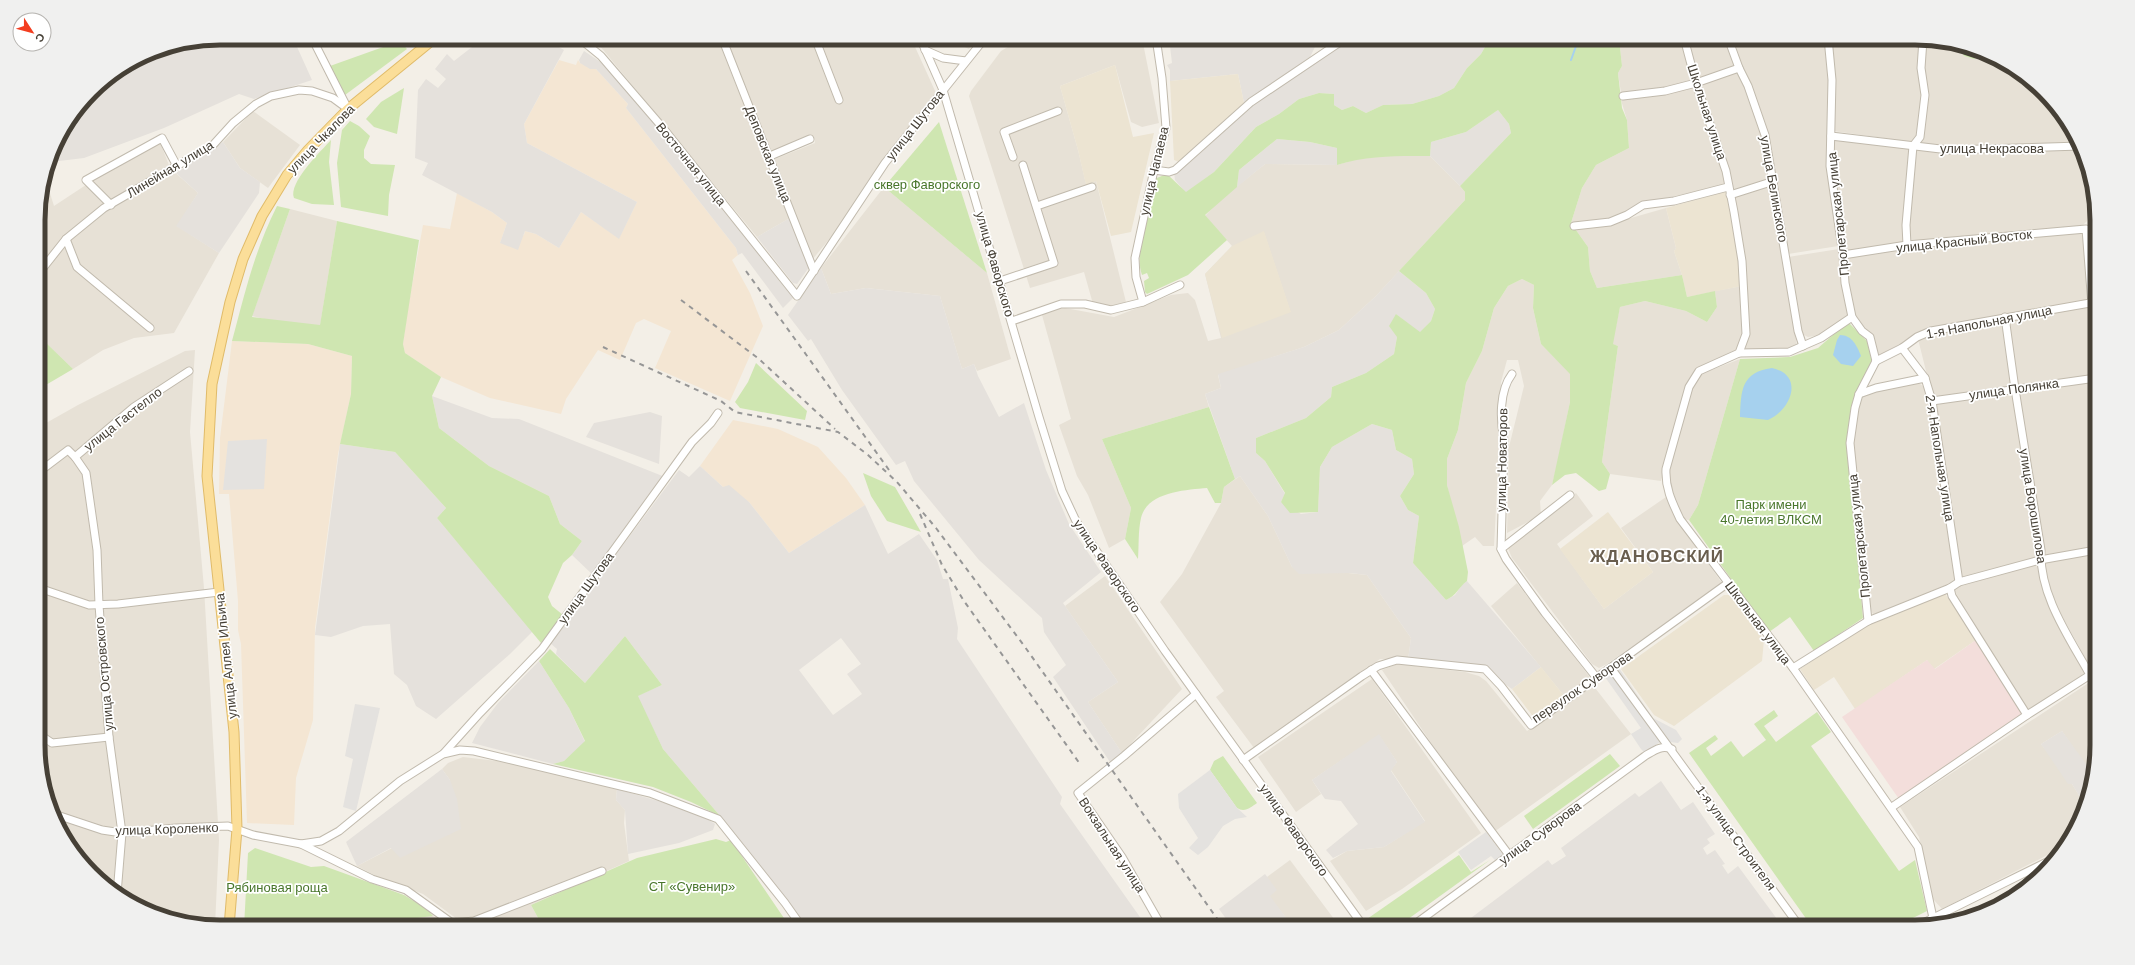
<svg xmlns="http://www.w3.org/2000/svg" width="2135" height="965" font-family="Helvetica,sans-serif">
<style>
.residential{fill:#e7e1d6}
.commercial{fill:#f4e6d3}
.industrial{fill:#e5e1dc;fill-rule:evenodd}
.education{fill:#ece4d2}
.medical{fill:#f3dedb}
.green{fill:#cfe6b1}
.parking{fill:#e4e2df}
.water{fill:#a6d1ee}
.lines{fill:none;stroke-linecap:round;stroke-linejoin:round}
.stream{stroke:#a6d1ee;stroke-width:2}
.minor-casing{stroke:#c1baad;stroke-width:9}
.major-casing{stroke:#e0bb69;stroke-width:11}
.minor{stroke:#fff;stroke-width:7}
.major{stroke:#fbde99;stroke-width:9}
.rail{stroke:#969696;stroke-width:2;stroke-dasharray:5 5;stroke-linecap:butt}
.labels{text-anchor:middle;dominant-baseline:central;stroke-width:3.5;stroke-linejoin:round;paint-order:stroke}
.street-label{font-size:13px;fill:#464036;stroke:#fff}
.park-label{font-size:13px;fill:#48762b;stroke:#fff}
.district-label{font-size:17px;font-weight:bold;letter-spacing:1px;fill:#695e4e;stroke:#fff}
.rim{fill:none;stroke:#464036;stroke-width:5}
</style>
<rect width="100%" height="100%" fill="#f3efe7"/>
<g class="residential">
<path d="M601 38H717L790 218 757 237 595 40Z"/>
<path d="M726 38H911L936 93 892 148 845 220 812 260 775 159 815 143 814 136 772 152Z"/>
<path d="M944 38H977L969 49 957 44 947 46Z"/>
<path d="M1023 38H1142L1159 123 1142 127 1131 122 1115 65 1060 86 1078 150 1086 184 1096 181 1126 302 1111 306 1093 304 1084 272 1030 288 969 96 971 91 1001 51Z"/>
<path d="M1619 38H1681L1693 80 1664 88 1621 93 1618 73 1622 66Z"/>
<path d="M1687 38H1725L1736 66 1698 80Z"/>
<path d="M1730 38H1826L1830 80 1829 166 1838 246 1788 254 1766 134Z"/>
<path d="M1830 38 1921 39 1923 95 1919 135 1913 142 1833 131Z"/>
<path d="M1925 44 1958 47 1964 56 1974 59 1986 53 2021 75 2026 76 2060 109 2080 144 1948 148 1919 143 1922 137V67Z"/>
<path d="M1737 70 1746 89 1763 135 1771 180 1731 192 1699 84Z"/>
<path d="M1695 87 1724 171 1725 185 1643 203 1609 219 1571 223 1582 188 1596 165 1629 148 1627 120 1621 100 1665 94Z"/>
<path d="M253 111 300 145 268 188 240 168 223 142Z"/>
<path d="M1837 139 1909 147 1904 243 1852 252 1844 247 1833 158 1835 140Z"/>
<path d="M160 142 170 168 198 193 177 226 219 253 174 333 134 338 103 350 73 369 39 336 38 208 46 181 54 206 95 179Z"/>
<path d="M1917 148H2082L2095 196V207L2088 220 2082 226 1908 243 1914 150Z"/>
<path d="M1383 155 1430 156 1460 186 1465 192V200L1376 296 1339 330 1304 347 1218 375 1221 388 1205 394 1209 407 1102 439 1131 508 1125 539 1109 548 1088 495 1077 476 1059 425 1071 419 1042 315 1056 309 1065 308 1114 317 1171 295 1188 293 1195 300 1208 341 1221 338 1205 274 1232 246 1205 216 1220 200 1265 164 1337 165 1357 159Z"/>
<path d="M1772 184 1797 346 1780 350 1747 352 1745 347 1749 337 1732 196Z"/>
<path d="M884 187 987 273 1011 359 977 371 974 364 962 369 940 296 866 288 831 294 821 268Z"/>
<path d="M1666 208 1676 248 1674 251 1682 275 1597 288 1590 271 1588 247 1576 230 1610 224Z"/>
<path d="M290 209 337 221 319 332 252 316Z"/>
<path d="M2084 232 2087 261V301L1931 328 1876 357 1871 336 1855 319 1846 265 1848 258 1903 248Z"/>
<path d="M1839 249 1848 313 1846 318 1820 335 1808 337 1804 335 1800 327 1788 257Z"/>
<path d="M2096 255V334L2091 256Z"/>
<path d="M1522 279 1534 285 1533 308 1541 344 1570 373V402L1557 465 1552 485 1540 501 1541 515 1507 533 1509 447 1524 386 1518 360H1507L1501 382 1498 424 1499 452 1494 546H1483L1475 537 1462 546 1447 485V459L1458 430 1466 383 1482 351 1494 308 1508 286Z"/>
<path d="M1742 286 1744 335 1737 352 1696 369 1687 385 1661 481 1610 474 1602 462 1618 346 1612 344 1620 307 1645 301 1686 311 1707 322 1717 307 1715 291Z"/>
<path d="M2089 306 2096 376 2017 387 2009 319Z"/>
<path d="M2003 321 2012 388 1933 399 1918 339 1931 333Z"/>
<path d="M195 350 190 432 204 588 219 840 215 926 150 913 109 889 76 856 52 815 40 769 39 427 78 405 185 351Z"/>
<path d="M1740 359 1698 505 1689 520 1682 519 1669 491 1668 471 1692 388 1701 374Z"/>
<path d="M2096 382V547L2045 556 2018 392Z"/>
<path d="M1919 383 1927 390 1956 581 1884 612 1873 614 1870 609 1854 451 1855 421 1860 398 1864 394Z"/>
<path d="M2013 392 2038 550V558L1961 580 1935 404Z"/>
<path d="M1240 476 1268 516 1292 567 1367 575 1411 638 1408 660 1380 659 1254 748 1216 697 1224 691 1160 602 1182 574 1221 503 1224 487Z"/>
<path d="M1576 493 1593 516 1557 544 1604 609 1653 572 1621 528 1666 497 1673 514 1722 583 1607 664 1599 668 1592 664 1512 558 1507 546Z"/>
<path d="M2096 553 2097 679 2052 598 2044 563Z"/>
<path d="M2036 564 2046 599 2087 675 2028 711 1954 590 1961 584Z"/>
<path d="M1105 576 1182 689 1122 753 1088 702 1118 682 1065 606Z"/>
<path d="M1517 583 1592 680 1565 697 1491 606Z"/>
<path d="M1398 664 1465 672 1479 676 1486 681 1527 731 1592 684 1631 734 1494 832 1448 768 1382 670Z"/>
<path d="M1372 679 1481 833 1402 889 1366 911 1330 861 1347 851 1384 847 1425 821 1391 770 1397 762 1379 735 1312 780 1321 794 1296 812 1258 757Z"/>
<path d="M2090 682 2097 686V745L2093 766 2088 769 2062 731 2041 744 2072 784 2085 805 2083 815 2063 847 1942 909 1933 899 1919 837 1900 807Z"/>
<path d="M463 757 515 763 617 789 616 800 625 810 624 823 629 861 531 905 543 927H461L457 919 423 894 378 877 357 866 392 848 450 780 442 769 448 763Z"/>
<path d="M1290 860 1340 927H1293L1269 896 1267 877Z"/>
<path d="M419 916H433L450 927H379L393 921Z"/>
</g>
<g class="commercial">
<path d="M559 60 576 65 578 60 580 63 596 69 628 104 626 108 736 248 738 255 732 260 750 293 763 326 730 401 655 368 671 331 644 319 636 323 620 360 598 350 566 399 561 414 490 398 441 377 405 353 403 344 407 313 423 225 450 229 457 193 492 212 507 223 500 243 524 235 525 231 536 234 559 248 581 212 619 238 637 202 527 143 524 124Z"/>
<path d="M232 341 308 344 352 356 351 394 338 454 315 628 313 720 296 778 294 825 247 823 241 644 238 630V601L229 494H219L220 438Z"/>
<path d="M733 420 778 429 818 447 846 478 865 505 789 553 749 502 723 487 700 466Z"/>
</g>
<g class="industrial">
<path d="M220 38H293L312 80 254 99 239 94 164 128 84 158 51 162 57 140 100 83 151 52Z"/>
<path d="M466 38H543L564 50 524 124 527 143 637 202 619 239 581 212 559 248 536 234 525 231 518 250 500 243 507 223 492 212 422 175 428 163 415 158 418 90 426 79 438 88 446 79 435 69 447 54 454 61 472 47Z"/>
<path d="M1169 38H1313L1315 47 1310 57 1244 103 1238 74 1170 81V70L1167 65 1172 63Z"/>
<path d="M1348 38H1499L1485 47 1481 54 1467 68 1454 88 1439 96 1412 104 1383 105 1366 113 1353 106 1342 110 1334 105V94L1319 93 1299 99 1279 114 1256 127 1214 172 1186 193 1175 180 1174 173 1252 104Z"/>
<path d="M584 51 602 63 638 101 794 297 783 308 742 253 738 255 736 248 626 108 628 104 596 69H590L580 63 579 60Z"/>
<path d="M1498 110 1509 124 1511 133 1460 186 1430 156 1431 142 1466 132Z"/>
<path d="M1277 139 1310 142 1337 148V165L1265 164 1237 187 1239 170Z"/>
<path d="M223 142 240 168 260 182 259 193 219 253 176 226 198 193 176 173Z"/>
<path d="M790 218 810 266 797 284 793 283 757 237Z"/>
<path d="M821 268 831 294 866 288 940 296 962 369 974 364 978 376 999 417 1024 403 1046 470 1069 524 1101 572 1063 603 1118 682 1088 702 1122 753 1110 762 1053 677 1066 665 1044 632 1042 618 979 560 914 481 905 461 896 465 842 390 811 339 808 341 788 315Z"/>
<path d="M1399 271 1426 293 1435 309 1431 321 1420 333 1396 314 1397 337 1394 354 1366 373 1332 387 1331 397 1306 418 1256 438V453L1265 461 1285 494 1281 502 1301 514 1318 512 1320 467 1332 447 1372 424 1392 430 1396 450 1412 459 1414 474 1400 496 1408 510 1419 516 1413 563 1446 600 1455 595 1462 585 1467 581 1541 667 1512 689 1499 680 1485 665 1408 660 1411 638 1367 575 1350 573 1299 574 1292 567 1268 516 1240 476 1235 479 1205 394 1221 388 1218 374 1304 347 1339 330 1376 296Z"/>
<path d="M432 396 492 418 519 419 665 477 593 575 572 555 582 541 560 524 549 496 489 466 439 428Z"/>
<path d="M650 412 662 416 659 464 586 437 594 423Z"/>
<path d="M340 444 395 452 446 508 437 518 533 631 510 654 436 719 416 706 407 685 394 674 390 624 363 626 331 637 315 635Z"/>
<path d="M700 466 723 487 729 485 749 502 789 553 865 505 888 554 919 534 937 560 943 579H948L958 628 957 639 1062 797 1060 804 1147 927H978L975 922 969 927H806L720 816 663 749 637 696 662 685 625 636 585 683 556 654 557 649 550 643 679 470 689 477ZM841 638 861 664 847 674 862 694 833 715 799 670Z"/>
<path d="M539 661 569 708 585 742 564 761 553 764 472 743 480 727 498 703Z"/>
<path d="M2062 731 2092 772 2085 805 2072 784H2068L2041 744Z"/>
<path d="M1379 734 1397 762 1391 771 1425 822 1384 847 1347 851 1333 858 1326 850 1358 824 1341 801 1325 799 1312 780Z"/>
<path d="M442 769 450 780 457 799 461 829 400 858 391 848 357 866 346 842Z"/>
<path d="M1661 781 1681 810 1693 802 1715 834 1707 839 1710 843 1703 848 1707 855 1715 850 1725 864 1722 865 1728 874 1738 866 1783 927H1459L1548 860 1552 865 1566 856 1561 848 1635 793 1639 797Z"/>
<path d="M617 789 696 812 715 824 713 830 679 843 628 854 625 810 616 800Z"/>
<path d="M1265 874 1277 890 1270 896 1293 927H1232L1219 909Z"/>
</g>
<g class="education">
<path d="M1115 65 1133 137 1154 133 1131 232 1111 236 1096 181 1086 185 1078 150 1060 86Z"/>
<path d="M1238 74 1244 103 1179 162 1174 160 1170 81Z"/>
<path d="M1727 191 1742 286 1687 297 1682 275 1674 251 1676 248 1666 208Z"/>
<path d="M1264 231 1291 312 1222 338 1205 274 1232 246Z"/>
<path d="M1608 512 1653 572 1604 609 1560 549Z"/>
<path d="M1944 592 1976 640 1934 669 1927 660 1855 709 1834 677 1814 690 1800 669 1869 624Z"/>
<path d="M1724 595H1730L1764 640 1762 661 1674 726 1654 715 1621 669Z"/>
<path d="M1541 667 1565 697 1535 719 1512 689Z"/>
</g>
<path class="medical" d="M1976 640 2023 715 1899 799 1842 717 1927 660 1935 669Z"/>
<g class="green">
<path d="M1499 38H1619L1622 66 1618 73 1622 108 1627 120 1629 148 1596 165 1582 188 1571 223 1588 247 1590 271 1597 288 1682 275 1687 297 1715 291 1717 307 1707 322 1686 311 1645 301 1620 307 1613 344 1618 346 1602 462 1610 474 1606 489 1599 491 1576 473 1565 475 1552 485 1570 402V374L1541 344 1533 308 1534 285 1522 279 1508 286 1494 308 1482 351 1466 383 1458 430 1447 459V485L1459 527 1468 572 1467 581C1458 588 1457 595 1446 600L1413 563 1419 516 1408 510 1400 496 1414 474 1412 459 1396 450 1392 430 1372 424 1332 447 1320 467 1318 512 1290 513 1281 502 1285 493 1265 461 1256 453V438L1306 418 1331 397 1332 387 1366 373 1394 354 1397 337 1389 326 1396 314 1420 332 1431 321 1435 309 1426 293 1399 271 1465 200V192L1460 186 1511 133 1509 124 1498 110 1466 132 1431 142 1430 156C1398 156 1369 155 1337 165V148L1310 142 1277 139 1239 170 1237 187 1205 215 1227 240 1188 275 1147 294 1145 292 1144 281 1149 278 1147 273 1142 275C1133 251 1153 207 1154 179L1167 174 1186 192 1214 172 1256 127 1279 114 1299 99 1319 93 1334 94V105L1342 110 1353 106 1366 113 1383 105 1412 104 1439 96 1454 88 1467 68 1481 54 1485 47Z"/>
<path d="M400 41 407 49 345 95 330 66Z"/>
<path d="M1958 47 1985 52 1986 53 1974 59 1964 56Z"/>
<path d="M404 88 397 134 374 127 366 119 381 102Z"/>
<path d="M350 121 359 126 370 136 364 150V158L371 164 395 165 389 195 388 216 341 207 337 163 342 130Z"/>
<path d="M939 122 987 273 884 187Z"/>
<path d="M331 140 329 162 334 205 312 204 294 198C288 183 321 151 331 140Z"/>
<path d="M277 206 290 209 252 317 320 325 337 221 419 240 403 344 405 353 441 377 432 396 439 428 489 466 549 496 560 524 582 541 572 555 563 563 548 597 552 606 563 615 541 643 437 518 446 508 395 452 340 444 351 394 352 356 308 344 232 341C245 293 254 252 277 206Z"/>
<path d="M2095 207 2096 255 2091 256 2088 220Z"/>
<path d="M1848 322 1867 341 1872 361 1851 409 1847 444 1863 618 1814 651 1790 617 1769 632 1689 520 1698 505 1740 359 1790 357 1818 348Z"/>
<path d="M39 336 73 369 39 389Z"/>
<path d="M756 363 807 411 805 420 740 408 735 402 748 382Z"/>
<path d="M1209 407 1235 479 1224 487 1221 503H1215L1207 488C1185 490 1147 492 1141 518 1138 531 1139 546 1138 559L1125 539 1131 508 1102 439Z"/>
<path d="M863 473 895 487 921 532 887 521 871 496Z"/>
<path d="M625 636 662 685 638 696 663 749 720 816 691 802 653 787 553 764 564 761 585 741 569 708 539 661 550 649 585 683Z"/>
<path d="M1774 710 1778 716 1764 726 1776 742 1817 712 1831 732 1811 746 1899 871 1915 860 1927 911 1911 919 1836 927H1812L1689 753 1715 735 1718 739 1706 748 1711 756 1731 741 1743 757 1766 740 1754 724Z"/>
<path d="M1610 754 1620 766 1533 829 1524 816Z"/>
<path d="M1223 756 1257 803C1251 807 1245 813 1237 808L1210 770 1214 761Z"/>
<path d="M716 839 726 842 731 840 790 927H595V924L589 927H543L531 905 637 858Z"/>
<path d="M255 848 311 867 324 866 404 895 427 909 433 916 393 921 379 927H244L248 853Z"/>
<path d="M1459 855 1471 872 1490 860 1397 927H1374L1367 919Z"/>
<path d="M2036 879C2010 902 1983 915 1948 922Z"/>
</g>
<g class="parking">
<path d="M267 439 264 489 223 490 228 441Z"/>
<path d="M1619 668 1653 718 1676 730 1682 739 1678 743 1662 741 1644 752 1641 749 1631 734 1641 728 1605 677Z"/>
<path d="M355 704 380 708 356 811 343 807 353 759 345 756Z"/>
<path d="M1210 770 1237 808 1247 817 1235 819 1223 826 1208 847 1198 855 1189 848 1198 838 1179 808 1178 794Z"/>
<path d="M1486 832 1503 855 1495 860 1491 856 1471 870 1458 852Z"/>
</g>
<g class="water">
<path d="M1840 335C1852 335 1857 346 1861 356L1853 366 1841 364 1833 355 1837 340Z"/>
<path d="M1772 368C1805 375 1791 410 1768 420L1740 417C1741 391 1741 372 1772 368Z"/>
</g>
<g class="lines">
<path class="stream" d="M1571 60 1579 38"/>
<defs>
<g id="minor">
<path d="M312 38 347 107"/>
<path d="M579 38 601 56 663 128 797 296 885 163 985 38"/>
<path d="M722 38 814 271"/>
<path d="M815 38 839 100"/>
<path d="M920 38 943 90 1039 417 1062 491 1076 521 1165 651 1364 927"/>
<path d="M1684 38 1696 83 1726 171 1734 212 1742 261 1746 334 1739 353 1699 371 1689 387 1666 469C1665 488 1672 502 1680 519L1793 668 1918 847 1933 918"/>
<path d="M1728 38 1739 68 1748 86 1765 135 1798 331 1803 346"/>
<path d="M1828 38 1832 80 1830 166 1843 255 1845 283 1852 317 1862 331 1870 337 1876 361"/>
<path d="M925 50 943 58 966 61"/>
<path d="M1623 96 1665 91 1696 83 1739 68"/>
<path d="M1831 136 1949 150 2081 146"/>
<path d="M770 156 810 139"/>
<path d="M1013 157 1004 132 1058 111"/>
<path d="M1154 170 1169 172 1175 170 1251 102 1346 38"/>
<path d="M1730 195 1774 181"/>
<path d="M111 205 86 180 162 138 177 166"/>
<path d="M1037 206 1092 187"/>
<path d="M1574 226 1610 222 1627 215 1643 205 1674 201 1728 187"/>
<path d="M66 239 77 267 150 328"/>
<path d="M1907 245 1906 225 1913 146 1920 137 1925 95 1921 68 1923 40"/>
<path d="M1843 255 1907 245 2086 229 2096 355"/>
<path d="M39 273 66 239 104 208 213 145 233 123 256 104 271 96 299 90 312 91 333 98 348 109"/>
<path d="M1000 281 1054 263 1023 165"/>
<path d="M1143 302 1136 277 1135 258 1154 170 1166 128 1162 78 1156 38"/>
<path d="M2005 317 2015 389 2041 550C2039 595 2069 637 2090 675L2097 682"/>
<path d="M1012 321 1061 304H1085L1111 310 1143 302 1180 285"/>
<path d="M1902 348 1925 378"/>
<path d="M1739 353 1789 352 1821 338 1852 317"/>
<path d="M1876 361 1902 348 1917 337 1931 331 2090 303"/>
<path d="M1512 374C1499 391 1500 420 1504 440L1501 549 1506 559 1545 613 1596 677"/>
<path d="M1859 394 1876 388 1925 378 1932 401 1959 582"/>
<path d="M1932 401 2096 378"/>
<path d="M75 457 86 473 97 550 99 605 109 737 122 833 117 894"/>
<path d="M39 472 68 450 75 457 134 407 189 371"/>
<path d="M1501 549 1570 495"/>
<path d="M39 588 89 605 118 604 219 592"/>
<path d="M1950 588 1952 596 2027 715"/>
<path d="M1868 621 1850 443 1855 408 1859 394 1876 361"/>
<path d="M1611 668 1800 927"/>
<path d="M1793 668 1868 621 1950 588 1959 582 2040 560 2096 550"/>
<path d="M1371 670 1509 855"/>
<path d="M40 735 52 743 109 737"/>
<path d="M444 753 480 713 542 649 692 442 711 423 718 413"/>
<path d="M1243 760 1362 676 1378 666 1397 660 1485 669 1501 686 1531 725 1728 583"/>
<path d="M1892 807 2027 715 2090 675"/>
<path d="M51 813 102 830 122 833 176 828 228 826 253 835 301 844 372 879 406 890 452 923 455 927"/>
<path d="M301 844 321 841 339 831 400 781 443 754 460 750 474 751 650 793 718 819 785 903 802 927"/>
<path d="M452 923 474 921 602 871"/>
<path d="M1162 927 1122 857 1078 793 1124 756 1196 694"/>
<path d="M1411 927 1645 756C1655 750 1661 745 1672 749"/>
<path d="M1908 927 1917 926 2057 857"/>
</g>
<path id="major" d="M229 927 237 829 234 732 207 476 212 384 230 302 243 259 262 216 287 175 308 150 348 109 435 38"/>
</defs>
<use href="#minor" class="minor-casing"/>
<use href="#major" class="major-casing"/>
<use href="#minor" class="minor"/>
<use href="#major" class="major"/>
<g class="rail">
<path d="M746 271 889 470"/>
<path d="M681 300 759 359 835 429"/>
<path d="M603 347 721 401 735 412 838 432 868 455 897 482 936 528 1025 647 1223 927"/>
<path d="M920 514 942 565 964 601 1080 764"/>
</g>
</g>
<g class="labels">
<g class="street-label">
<text transform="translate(1707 112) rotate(72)">Школьная улица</text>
<text transform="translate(915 125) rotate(-52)">улица Шутова</text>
<text transform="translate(321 139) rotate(-46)">улица Чкалова</text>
<text x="1992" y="148">улица Некрасова</text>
<text transform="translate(768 154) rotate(68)">Деповская улица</text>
<text transform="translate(691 164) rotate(51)">Восточная улица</text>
<text transform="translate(170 169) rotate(-31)">Линейная улица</text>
<text transform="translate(1154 171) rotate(-77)">улица Чапаева</text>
<text transform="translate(1774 189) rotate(80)">улица Белинского</text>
<text transform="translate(1838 214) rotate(-96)">Пролетарская улица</text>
<text transform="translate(1964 241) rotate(-6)">улица Красный Восток</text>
<text transform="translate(995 264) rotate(74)">улица Фаворского</text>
<text transform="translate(1989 322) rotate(-11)">1-я Напольная улица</text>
<text transform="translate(2014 389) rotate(-8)">улица Полянка</text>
<text transform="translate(123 419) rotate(-38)">улица Гастелло</text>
<text transform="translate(1940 458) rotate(81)">2-я Напольная улица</text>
<text transform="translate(1502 460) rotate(-89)">улица Новаторов</text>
<text transform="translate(2033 506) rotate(81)">улица Ворошилова</text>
<text transform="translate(1859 536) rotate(-96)">Пролетарская улица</text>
<text transform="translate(1107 566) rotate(56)">улица Фаворского</text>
<text transform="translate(586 588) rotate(-54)">улица Шутова</text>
<text transform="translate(1758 623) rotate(53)">Школьная улица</text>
<text transform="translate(226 656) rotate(-96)">улица Аллея Ильича</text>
<text transform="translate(104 674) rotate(-95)">улица Островского</text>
<text transform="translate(1582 687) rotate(-34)">переулок Суворова</text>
<text transform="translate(167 829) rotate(-2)">улица Короленко</text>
<text transform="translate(1294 830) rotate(55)">улица Фаворского</text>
<text transform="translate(1540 833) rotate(-36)">улица Суворова</text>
<text transform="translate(1736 838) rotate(54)">1-я улица Строителя</text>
<text transform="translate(1112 845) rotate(57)">Вокзальная улица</text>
</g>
<g class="park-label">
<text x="927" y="184">сквер Фаворского</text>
<text x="1771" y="504">Парк имени<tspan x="1771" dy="15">40-летия ВЛКСМ</tspan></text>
<text x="692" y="886">СТ «Сувенир»</text>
<text x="277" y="887">Рябиновая роща</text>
</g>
<g class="district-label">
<text x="1657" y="556">ЖДАНОВСКИЙ</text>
</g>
</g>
<path d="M0 0H2135V965H0ZM220 45H1915A175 175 0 0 1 2090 220V745A175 175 0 0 1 1915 920H220A175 175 0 0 1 45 745V220A175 175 0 0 1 220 45Z" fill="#f0f0ef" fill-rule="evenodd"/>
<path class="rim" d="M220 45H1915A175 175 0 0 1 2090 220V745A175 175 0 0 1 1915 920H220A175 175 0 0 1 45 745V220A175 175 0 0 1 220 45Z"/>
<g transform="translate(32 32) rotate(126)"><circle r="19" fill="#ffffff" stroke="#b5b3af"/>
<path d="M0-3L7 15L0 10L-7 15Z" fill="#f33d1f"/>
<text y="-6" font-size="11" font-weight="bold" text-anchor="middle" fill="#464036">С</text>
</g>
</svg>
